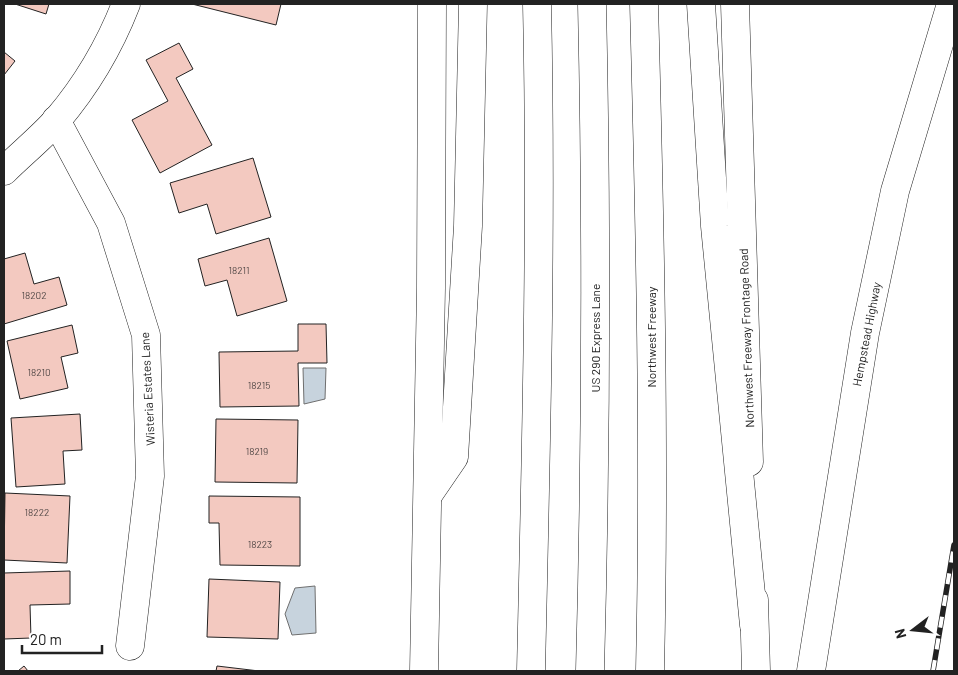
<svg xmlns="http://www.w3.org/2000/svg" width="958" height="675" font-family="Barlow,sans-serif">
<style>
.water{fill:#c7d3dd;stroke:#6f6f6f}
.building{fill:#f3c9c0;stroke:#222}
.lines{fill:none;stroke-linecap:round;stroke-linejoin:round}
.minor-casing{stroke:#222;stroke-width:29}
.major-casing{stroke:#222;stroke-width:29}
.highway-casing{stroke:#222;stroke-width:29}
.minor{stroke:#fff;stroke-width:28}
.major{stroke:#fff;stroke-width:28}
.highway{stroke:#fff;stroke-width:28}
.rail-casing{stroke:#222;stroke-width:5.5}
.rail{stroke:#fff;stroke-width:4;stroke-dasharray:11;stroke-linecap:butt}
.labels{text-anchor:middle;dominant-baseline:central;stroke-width:4;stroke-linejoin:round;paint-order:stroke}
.number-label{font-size:10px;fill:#564c4a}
.street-label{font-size:12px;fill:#222;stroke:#fff}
</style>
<rect width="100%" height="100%" fill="#fff"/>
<g class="water">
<path d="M303 368H326L325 399 304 404Z"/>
<path d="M315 586 316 633 292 635 285 614 295 588Z"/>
</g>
<g class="building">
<path d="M15 4H49L46 14Z"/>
<path d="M192 4H281L276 25Z"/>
<path d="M179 43 193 69 176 78 212 145 160 173 132 120 168 101 146 60Z"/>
<path d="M4 52 15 61 4 75Z"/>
<path d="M253 158 271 217 216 234 207 204 179 213 170 183Z"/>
<path d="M269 238 287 301 237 316 227 280 205 286 198 259Z"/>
<path d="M25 253 34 284 59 277 67 305 4 324V259Z"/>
<path d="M298 324H326L327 363H298L299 406 220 407 219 352 298 351Z"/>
<path d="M72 325 78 353 61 357 68 388 20 399 7 341Z"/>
<path d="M80 414 82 450 63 451 65 484 16 487 11 418Z"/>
<path d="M216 419 298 420 297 483 215 482Z"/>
<path d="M5 493 70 496 67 563 4 560Z"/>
<path d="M209 496 300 497V566L220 565 219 523H209Z"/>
<path d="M70 571V604L30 605 31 638 4 639V573Z"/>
<path d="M209 579 280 582 278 639 207 637Z"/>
<path d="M24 666 28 671H18Z"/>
<path d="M217 666 259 671H216Z"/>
</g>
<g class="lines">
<defs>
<g id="minor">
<path d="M56 120 111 223 146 335 150 476 130 646"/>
<path d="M4 171C21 154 41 138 57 120 86 86 110 45 126 4"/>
<path d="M811 671 865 333 895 191 951 4"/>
</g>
<g id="major">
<path d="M735 4 749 462"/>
<path d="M754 600 756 671"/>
<path d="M424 671 431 288 432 4"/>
</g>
<g id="highway">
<path d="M644 4C650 226 655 449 650 671"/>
<path d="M701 4 715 226 754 625"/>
<path d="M428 495 454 457 468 226 473 4"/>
<path d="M531 671C536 449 542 226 537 4"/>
<path d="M590 671C596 449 597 226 592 4"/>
</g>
</defs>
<use href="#minor" class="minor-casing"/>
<use href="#major" class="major-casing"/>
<use href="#highway" class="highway-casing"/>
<use href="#minor" class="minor"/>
<use href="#major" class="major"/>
<use href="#highway" class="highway"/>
<defs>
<path id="rail" d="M933 671 954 545"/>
</defs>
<use href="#rail" class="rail-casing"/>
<use href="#rail" class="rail"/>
</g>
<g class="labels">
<g class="number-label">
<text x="239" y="270">18211</text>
<text x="34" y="295">18202</text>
<text x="39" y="372">18210</text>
<text x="259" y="385">18215</text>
<text x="257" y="451">18219</text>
<text x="37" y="512">18222</text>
<text x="260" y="544">18223</text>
</g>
<g class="street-label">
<text transform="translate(866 334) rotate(-79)">Hempstead Highway</text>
<text transform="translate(651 337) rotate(-90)">Northwest Freeway</text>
<text transform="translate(595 338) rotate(-90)">US 290 Express Lane</text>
<text transform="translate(746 338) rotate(-92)">Northwest Freeway Frontage Road</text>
<text transform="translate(147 389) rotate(-93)">Wisteria Estates Lane</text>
</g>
</g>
<rect width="958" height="675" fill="none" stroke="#222222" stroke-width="10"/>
<g transform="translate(913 630) rotate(254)" stroke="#ffffff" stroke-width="4" paint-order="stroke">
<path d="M0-4L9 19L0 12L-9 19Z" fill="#222222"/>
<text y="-8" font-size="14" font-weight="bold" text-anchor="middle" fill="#222222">N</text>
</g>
<path d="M22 645v8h80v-8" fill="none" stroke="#222222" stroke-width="2.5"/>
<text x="30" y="645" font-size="15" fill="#222222" stroke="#ffffff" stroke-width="4" paint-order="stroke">20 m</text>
</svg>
